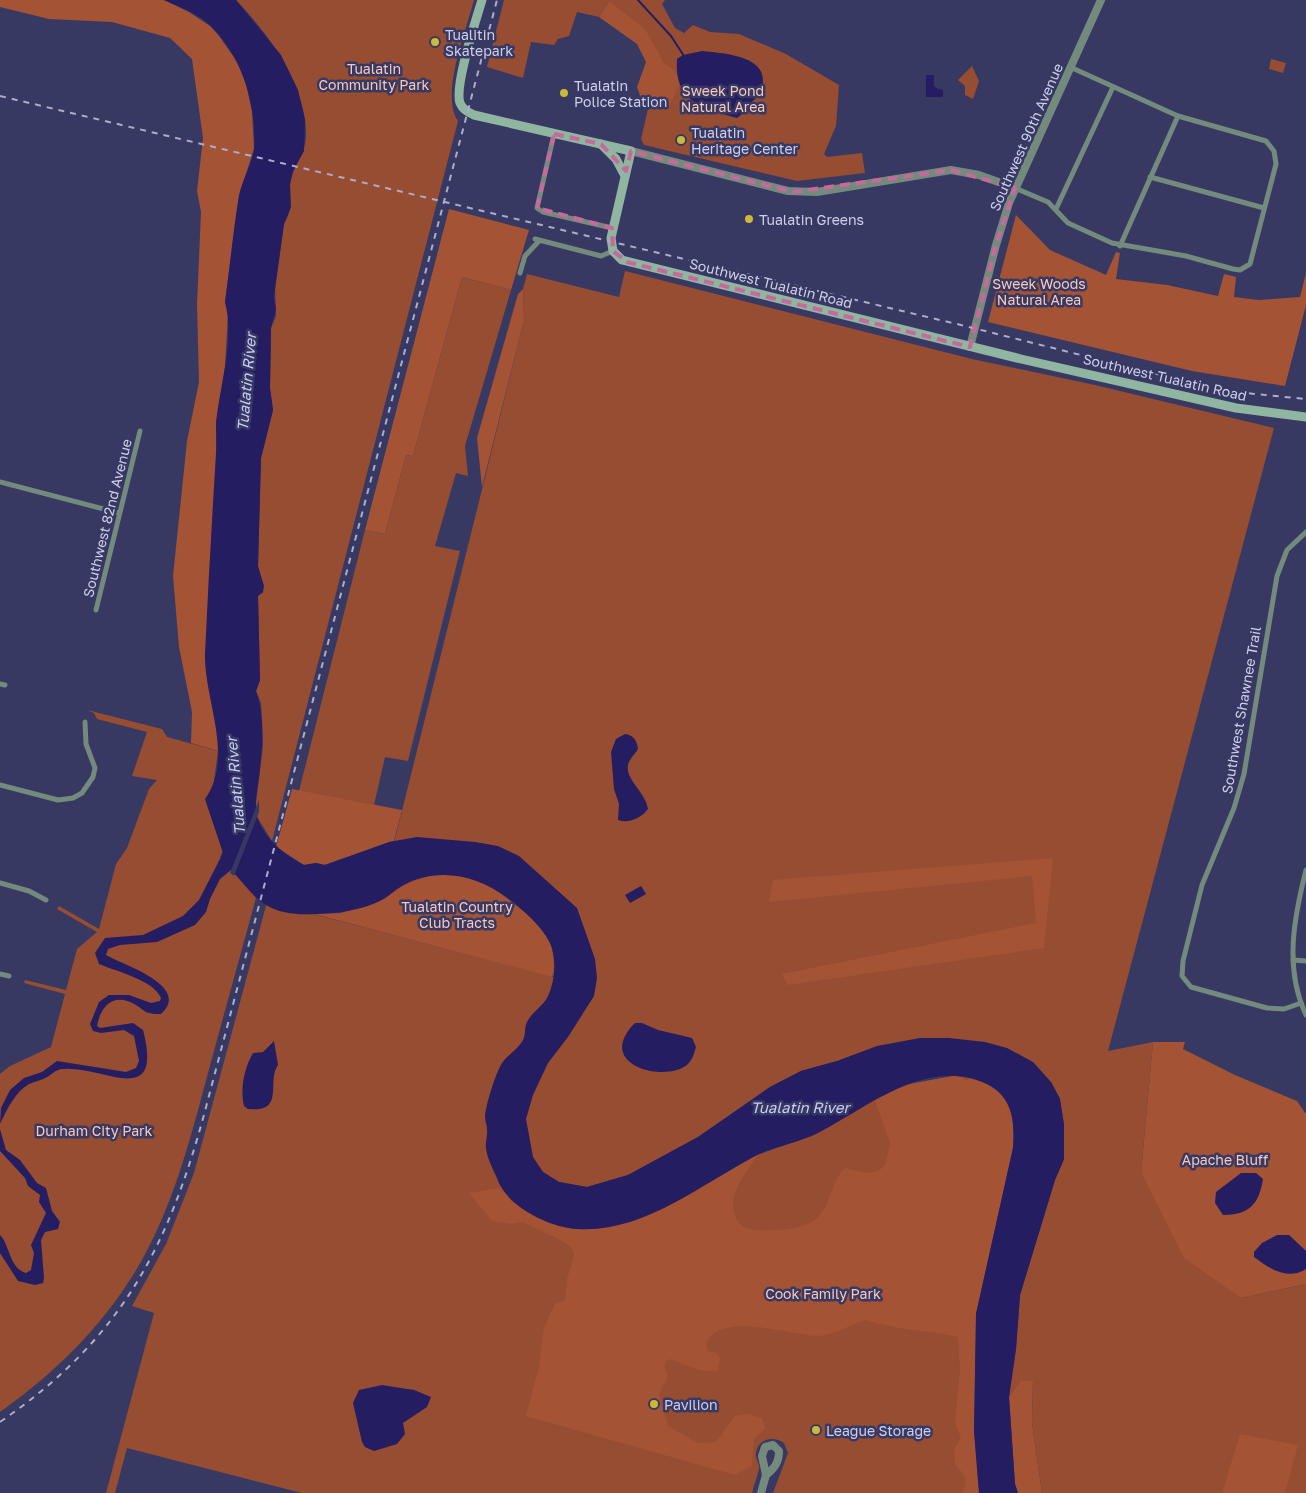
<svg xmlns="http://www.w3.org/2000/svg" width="1306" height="1493" font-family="'Golos Text',sans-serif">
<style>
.green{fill:#974d32}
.forest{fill:#a45335}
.water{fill:#241d61}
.pier{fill:#373963}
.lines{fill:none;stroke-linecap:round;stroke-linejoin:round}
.stream{stroke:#241d61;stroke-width:2}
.minor{stroke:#738a7d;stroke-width:5}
.tertiary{stroke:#738a7d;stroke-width:8}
.secondary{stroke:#90b5a0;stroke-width:9}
.rail{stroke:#abadcb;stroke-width:2;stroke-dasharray:6 6;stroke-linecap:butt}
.marked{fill:none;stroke:#c76a9b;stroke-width:4;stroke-dasharray:10 6;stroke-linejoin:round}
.poi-dot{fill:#ccb938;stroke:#373963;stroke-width:2}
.labels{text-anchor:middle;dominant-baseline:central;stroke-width:5;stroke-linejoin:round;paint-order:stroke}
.poi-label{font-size:14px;fill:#cdcfea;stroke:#373963;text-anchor:start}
.park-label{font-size:14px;fill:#f9caba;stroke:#373963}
.street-label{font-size:14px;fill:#cdcfea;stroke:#373963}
.water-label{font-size:15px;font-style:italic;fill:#c8cdf6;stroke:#373963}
</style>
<rect width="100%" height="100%" fill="#373963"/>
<g class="green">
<path d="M236 0H474C466 31 440 95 458 121L272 841 257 817 256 803 263 746 261 703 256 691 260 680 258 596 263 592 258 566 261 458 273 410 270 388 271 328 276 316 275 286 284 224C295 205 287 197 291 180 294 165 305 154 306 137 308 88 269 34 236 0Z"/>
<path d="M504 0H665L662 4 675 28 684 33 693 25 710 32 739 34 786 54 839 85 836 126 824 154 827 157 862 153 865 173 797 181 644 145 641 139 652 92 664 63 609 1 599 17 577 12 569 36 558 39 554 45 531 42 523 78 487 67Z"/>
<path d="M1271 59 1286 63 1283 73 1269 69Z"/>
<path d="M972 66 979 81 973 99 965 95V86L958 80Z"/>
<path d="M625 271 972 359 1095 385 1274 428 1108 1051 1153 1042 1141 1172 1241 1298 1306 1284V1493H1042L1032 1423 1033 1381H1020L1009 1397 1016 1349 1020 1295 1055 1180 1064 1159V1125L1060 1099 1051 1082 837 1061 801 1071 770 1087 698 1137 628 1175 587 1187 559 1182 543 1172 524 1184 689 1195 757 1155 811 1136 874 1098 904 1085 953 1076 971 1078 976 1314 974 1431 979 1493H773L788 1453 784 1443C773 1435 758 1439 756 1453 755 1459 760 1463 759 1469 757 1477 754 1485 752 1493H302L127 1448 115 1493H106L154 1313 132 1306 166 1244 194 1173 267 902 558 978 380 899 524 321 523 289 527 274 619 297Z"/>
<path d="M462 277 511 290 465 446 468 476 456 473 435 546 460 551 408 761 385 757 374 805 299 791 365 530 385 534 406 455 413 456Z"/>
<path d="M87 710 162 729 167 737 218 751 213 788 206 802 223 850 220 857 256 898C240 956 224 1014 208 1073 191 1136 175 1200 143 1258 109 1320 57 1372 0 1412V1074L10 1066 51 1047 65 994 24 983 25 980 66 990 77 949 97 932 57 909 59 906 99 929 116 864 127 848 149 789 157 780 132 776 147 732 97 719 94 713Z"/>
</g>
<g class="forest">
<path d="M0 0H164L189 12 210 26 219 36 238 63 245 78 252 112 254 149 239 195 225 302 228 313 225 367 216 423 218 751 191 743 192 712 179 647 173 576 187 441 199 382 197 305 201 212 197 191 203 138 192 59 170 38 112 22 49 19 0 7Z"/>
<path d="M609 1 645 29 664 63 676 72 679 85 667 110 644 107 637 87 646 62 637 44 599 17Z"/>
<path d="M449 209 529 230 511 290 462 277 413 456 406 455 385 534 365 530Z"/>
<path d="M1016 215 1050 250 1106 275 1116 252 1120 253 1116 279 1167 285 1218 296 1224 274 1236 277 1234 297 1259 300 1300 297 1306 273V305L1285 386 1192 371 988 322Z"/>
<path d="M523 289 524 321 482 487 477 438 518 294Z"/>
<path d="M292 789 402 810 394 841 324 865 316 863 304 865 276 847Z"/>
<path d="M1053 858 1044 948 788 985 782 974 1036 923 1032 876 769 902 773 880Z"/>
<path d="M432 875C451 874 471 877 489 884 508 892 541 924 550 943 554 953 554 966 552 977L314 914 341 913 384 899 404 885Z"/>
<path d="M1153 1042H1185L1183 1049 1235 1075 1297 1101 1306 1114V1284L1241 1298 1184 1258 1141 1172Z"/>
<path d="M953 1076 962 1077 965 1081 971 1078C1009 1089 1016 1112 1013 1148L976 1314 974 1431 979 1493H962C970 1480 964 1474 955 1465L954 1449 961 1438 955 1423 960 1370 958 1337C927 1330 896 1330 865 1320 850 1325 834 1335 818 1336 792 1336 717 1309 706 1345L708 1351 717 1353 720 1359 718 1370C698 1374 688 1365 670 1359L665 1362V1369L668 1376 659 1395 668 1426 698 1443 716 1442 735 1416 748 1414 762 1418 765 1428 754 1439 752 1466 735 1475 526 1416 539 1366 544 1327 555 1304 565 1300 567 1279 574 1255 572 1249 566 1243 523 1222 511 1224 492 1221 469 1193 500 1188 513 1203 604 1227 632 1220 664 1208 757 1155C750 1169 734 1186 733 1203 733 1210 736 1223 744 1227 758 1234 803 1230 815 1220 832 1206 830 1181 845 1168L868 1173 880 1170 886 1163 890 1143 874 1098 904 1085Z"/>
<path d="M1020 1381H1033L1032 1423 1042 1493H1018L1015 1484 1009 1397Z"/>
<path d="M1240 1434 1298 1445 1285 1493H1222Z"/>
</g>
<g class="water">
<path d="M164 0H236L281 55 298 90 305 120 304 151 293 171 290 184 291 207 284 224 274 297 276 309 271 328 270 388 273 410 261 458 258 566 264 586 263 592 258 596 260 680 256 691C266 718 262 750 259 778 257 790 254 805 257 816 264 839 284 854 304 865L316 863 325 865 389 842 417 837 475 842 498 846 519 856 577 908 595 959 597 978 594 996 568 1037 548 1063 533 1095 526 1119 533 1157 543 1172 559 1182 587 1187 628 1175 698 1137 770 1087 801 1071 837 1061 877 1046 920 1038H949L985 1042 1007 1048 1033 1062 1051 1082 1060 1099 1064 1125V1159L1055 1180 1020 1295 1016 1349 1009 1397 1015 1484 1018 1493H979L974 1431 976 1314 1013 1148C1015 1123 1013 1096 987 1084 925 1055 865 1110 814 1135 795 1143 773 1147 755 1156 702 1184 641 1234 577 1229 548 1227 506 1206 497 1178 493 1169 487 1158 486 1148 485 1142 488 1135 487 1129 487 1125 485 1121 485 1117 485 1107 496 1072 502 1063 508 1055 518 1049 523 1040 526 1035 524 1028 527 1022 531 1013 542 1007 547 998 555 983 557 959 550 943 541 925 523 910 507 898 478 875 436 866 402 886 395 890 389 896 382 900 360 911 338 913 315 914 298 915 281 914 266 905 252 896 243 882 231 870L220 879 210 899 206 912 195 925 157 942 120 945 108 949 106 955C123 965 192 986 161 1014 157 1014 152 1014 149 1013 144 1012 140 1007 136 1005 114 992 101 1005 97 1026L100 1028 133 1023 143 1030C164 1111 102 1065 63 1069 55 1069 51 1076 43 1079 39 1081 33 1082 29 1084 15 1092 6 1111 0 1124L1 1108 10 1090 24 1078 42 1072 57 1061 126 1072 136 1068 139 1061 134 1036 124 1030 101 1033 93 1031 90 1024 99 1002 109 995H129L151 1003 160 1001 161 998C154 980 115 971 99 964L95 953 105 938 143 935 183 916 199 900 223 853 205 799C235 757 204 700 205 654 208 587 212 520 216 453 217 443 216 433 216 423 220 384 235 340 225 302 230 267 233 231 239 196 242 180 252 165 254 149 257 105 242 57 211 26 198 14 180 7 164 0Z"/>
<path d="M702 51C721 53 764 55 763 81 763 90 759 96 753 101 746 107 744 114 737 118 702 108 674 102 677 59L683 55Z"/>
<path d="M926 75H934V86L938 89 943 90V97H926Z"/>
<path d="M625 734C633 735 637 740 638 749 636 753 631 757 629 762 622 777 646 792 648 809 641 818 629 824 618 820L619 804 614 789 611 752 616 739Z"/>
<path d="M641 886 646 894 630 903 625 895Z"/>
<path d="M635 1023H642L658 1030 692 1038 696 1047C694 1053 693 1059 688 1064 666 1084 593 1065 635 1023Z"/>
<path d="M274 1041 278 1065C266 1082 286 1113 248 1109L244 1106C240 1088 244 1069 253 1053L263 1052Z"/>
<path d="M0 1129 6 1150 20 1160 37 1183 46 1188 52 1211 60 1222 58 1229 45 1232 41 1240 44 1278 43 1283 35 1285 18 1281 0 1253V1235C10 1245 9 1268 26 1273L31 1270 34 1253 31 1245 46 1213 39 1202 40 1195 28 1186 25 1178 0 1151Z"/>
<path d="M1241 1173H1256L1263 1179C1259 1204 1249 1215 1223 1215L1215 1203 1216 1192Z"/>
<path d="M1277 1235H1289L1306 1251V1269C1287 1281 1269 1268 1254 1257V1252L1262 1243Z"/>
<path d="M382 1385 414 1390 431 1397 427 1407 403 1423 405 1434 397 1444 374 1451 365 1447 362 1442 353 1403 359 1390Z"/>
</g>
<path class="pier" d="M259 800V812L234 876 230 873Z"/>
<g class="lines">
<path class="stream" d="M638 0 671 36 684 56"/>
<g class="minor">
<path d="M554 134 537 208 543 212 612 228"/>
<path d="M1150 177 1264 208"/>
<path d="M1015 188 1048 202 1068 223 1112 243 1186 256 1233 269 1240 270 1250 264 1276 164 1274 151 1266 141 1178 116 1070 67"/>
<path d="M1056 209 1113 87"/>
<path d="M535 239 601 256 613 251"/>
<path d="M1120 246 1178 116"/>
<path d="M520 273 525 256 539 241"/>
<path d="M0 482 119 513"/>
<path d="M96 610 140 431"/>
<path d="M0 684 5 685"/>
<path d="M0 785 58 800 73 798 82 793 93 777 95 768 86 744 85 722"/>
<path d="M1306 870C1294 917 1284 969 1306 1015"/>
<path d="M0 883 29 891 46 900"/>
<path d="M1293 960 1306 961"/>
<path d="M0 974 9 976"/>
<path d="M1301 1003 1284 1009 1267 1008 1191 987 1182 976 1183 961 1202 885 1234 808 1244 774 1277 576 1287 550 1306 532"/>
</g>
<g class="tertiary">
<path d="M631 151 788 191 817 192 951 170 979 175 1015 188"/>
<path d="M970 347 996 245 1009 203 1101 0"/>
<path d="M761 1493 766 1475 762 1456 765 1447 773 1445 779 1451C779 1462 775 1468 766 1475"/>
</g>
<g class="secondary">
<path d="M482 0C476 20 454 86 460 103 463 110 468 112 474 115L631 151 611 238 613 251 622 260 1021 359 1236 408 1306 417"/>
<path d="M601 144 616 159 625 176"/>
</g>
<g class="rail">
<path d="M0 96 961 325 1225 391 1306 399"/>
<path d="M0 1422C120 1340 168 1249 205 1111L497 0"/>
</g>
</g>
<path class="marked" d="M554 134 601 144 626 171 631 151 793 192 951 170 1015 188 996 245 970 347 627 262 613 251 612 228 537 208Z"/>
<g class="poi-dot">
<circle cx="435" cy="42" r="5"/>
<circle cx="564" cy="93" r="5"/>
<circle cx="681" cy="140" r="5"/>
<circle cx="749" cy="219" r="5"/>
<circle cx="654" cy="1404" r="5"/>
<circle cx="816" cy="1430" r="5"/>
</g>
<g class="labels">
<g class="poi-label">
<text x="445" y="34">Tualitin<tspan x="445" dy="16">Skatepark</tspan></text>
<text x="574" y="85">Tualatin<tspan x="574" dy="16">Police Station</tspan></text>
<text x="691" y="132">Tualatin<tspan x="691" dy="16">Heritage Center</tspan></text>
<text x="759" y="219">Tualatin Greens</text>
<text x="664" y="1404">Pavilion</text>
<text x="826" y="1430">League Storage</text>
</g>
<g class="park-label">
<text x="374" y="68">Tualatin<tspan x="374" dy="16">Community Park</tspan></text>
<text x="723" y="90">Sweek Pond<tspan x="723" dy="16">Natural Area</tspan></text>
<text x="1039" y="283">Sweek Woods<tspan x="1039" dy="16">Natural Area</tspan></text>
<text x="457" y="906">Tualatin Country<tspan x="457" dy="16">Club Tracts</tspan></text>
<text x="94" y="1130">Durham City Park</text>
<text x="1225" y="1159">Apache Bluff</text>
<text x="823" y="1293">Cook Family Park</text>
</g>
<g class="street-label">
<text transform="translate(1026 137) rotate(-66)">Southwest 90th Avenue</text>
<text transform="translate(771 283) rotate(14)">Southwest Tualatin Road</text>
<text transform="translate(1165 377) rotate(13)">Southwest Tualatin Road</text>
<text transform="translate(107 518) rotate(-76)">Southwest 82nd Avenue</text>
<text transform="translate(1241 710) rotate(-80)">Southwest Shawnee Trail</text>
</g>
<g class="water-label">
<text transform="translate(246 382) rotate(-85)">Tualatin River</text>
<text transform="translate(235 786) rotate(-95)">Tualatin River</text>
<text x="800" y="1107">Tualatin River</text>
</g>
</g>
</svg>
